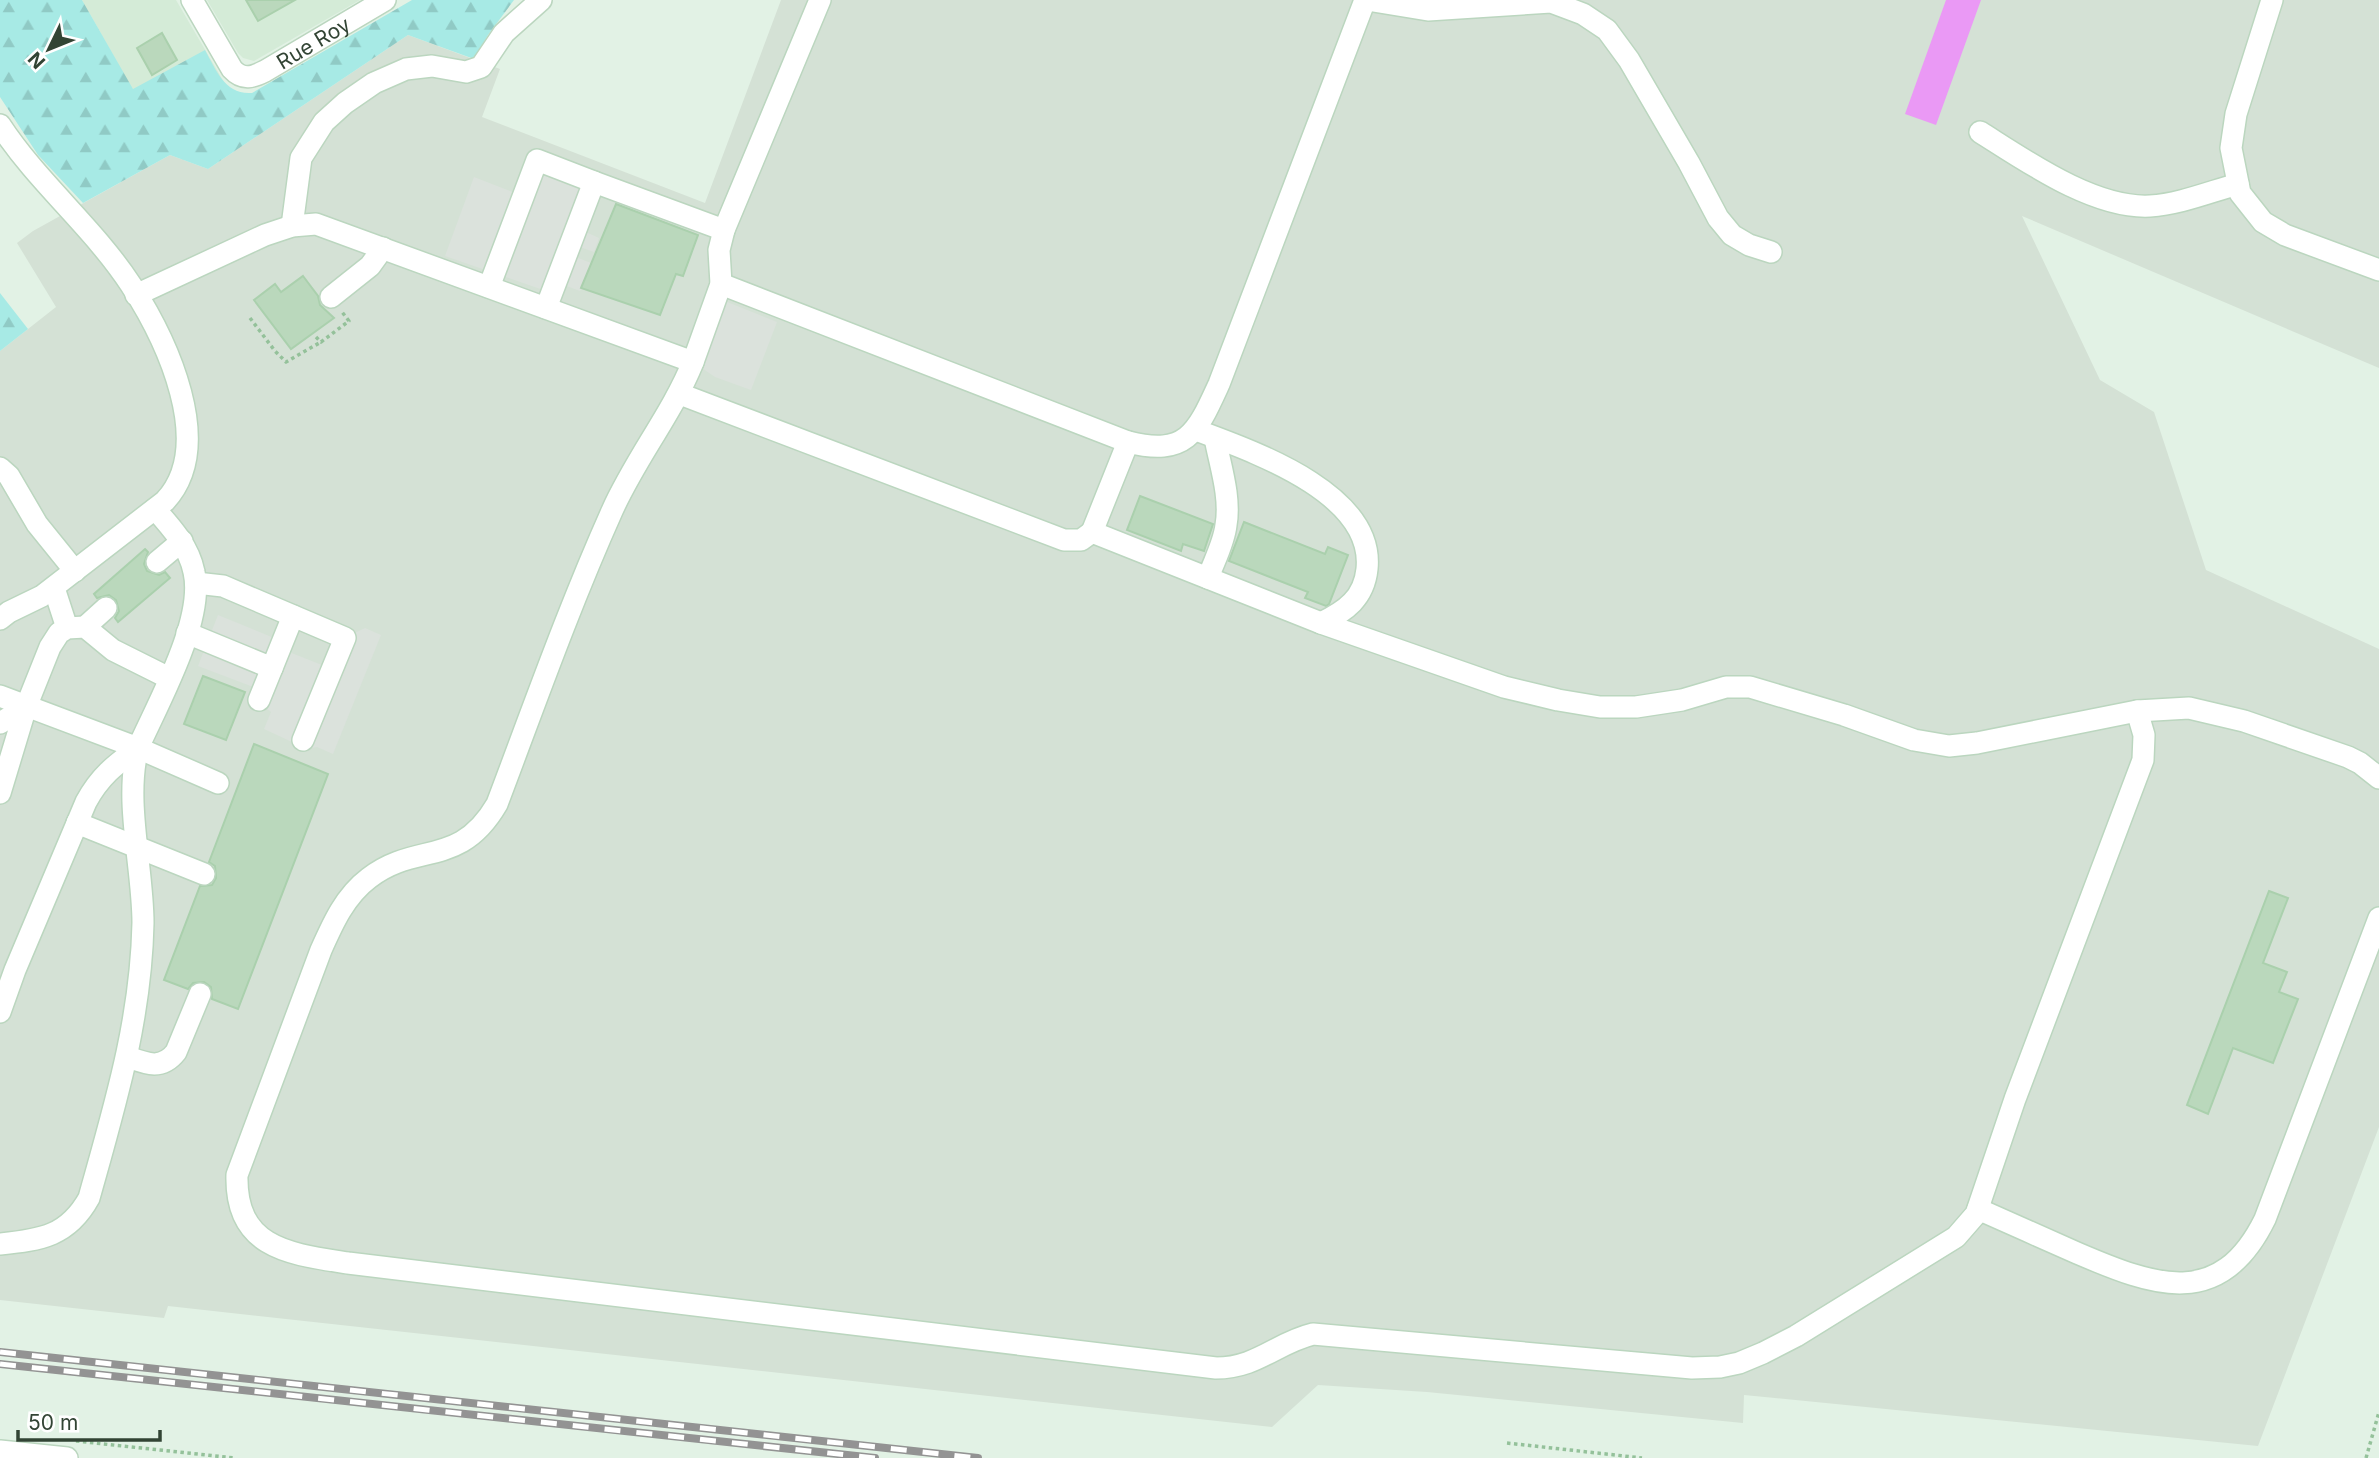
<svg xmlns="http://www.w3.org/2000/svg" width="2379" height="1458" font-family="Inter,sans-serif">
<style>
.residential{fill:#d4ebd7}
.industrial{fill:#d4e1d5}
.forest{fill:url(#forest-firs)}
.parking{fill:#dbe2dc}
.water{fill:#ea99f5}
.building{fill:#bad8bc;stroke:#aad0ad;stroke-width:2}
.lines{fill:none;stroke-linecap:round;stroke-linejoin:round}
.minor-casing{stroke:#bbd6bf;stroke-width:24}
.path{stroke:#94c19a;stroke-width:3.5;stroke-dasharray:3.5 3.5;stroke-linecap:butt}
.minor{stroke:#fff;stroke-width:21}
.rail-casing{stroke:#939393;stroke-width:8}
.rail{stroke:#fff;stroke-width:5;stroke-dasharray:16;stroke-linecap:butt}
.labels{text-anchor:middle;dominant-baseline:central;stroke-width:6;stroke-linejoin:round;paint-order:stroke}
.street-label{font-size:21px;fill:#324434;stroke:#fff}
</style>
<defs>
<pattern id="forest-firs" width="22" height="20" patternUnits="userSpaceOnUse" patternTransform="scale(1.75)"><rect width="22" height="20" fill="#a7eae5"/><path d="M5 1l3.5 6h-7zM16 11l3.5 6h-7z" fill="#90cac5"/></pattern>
</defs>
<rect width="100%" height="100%" fill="#e2f2e5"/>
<g class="residential">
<path d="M82 0H176L235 101 163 143Z"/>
<path d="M207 0H360L254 61 243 58 238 53Z"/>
</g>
<path class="industrial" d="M781 0H2379V368L2022 216 2100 380 2154 412 2206 570 2379 649V1127L2258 1446 1744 1395 1743 1423 1427 1392 1318 1385 1272 1427 168 1306 164 1318 0 1300V351L56 307 17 243 33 231 170 155 208 169 408 35 500 69 482 117 705 203Z"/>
<g class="forest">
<path d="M0 0H82L133 89 205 50C216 70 225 95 252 93L412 0H514L488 35 474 59 408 35 208 169 170 155 83 203 38 155 0 97Z"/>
<path d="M0 293 28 329 0 351Z"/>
</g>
<g class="parking">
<path d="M533 170 590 191 577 228 599 238 594 252 571 244 568 254 591 263 580 291 556 282 552 293 445 256 474 177 523 196Z"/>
<path d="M717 298 777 322 751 390 715 377 693 362Z"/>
<path d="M218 615 274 638 256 688 198 666Z"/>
<path d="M365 628 381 635 333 754 317 747 307 749 264 729 271 712 267 709 289 652 332 669 345 638Z"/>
</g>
<path class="water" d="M1946 0H1981L1936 125 1905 114Z"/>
<g class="building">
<path d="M246 0H295L258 21Z"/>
<path d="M162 33 177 60 152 75 137 48Z"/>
<path d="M616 204 698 235 683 276 676 274 660 315 581 288Z"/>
<path d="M303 276 318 296 320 305 334 318 291 349 254 300 275 284 281 292Z"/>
<path d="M1140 496 1213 524 1204 551 1183 544 1181 551 1127 530Z"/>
<path d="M1244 522 1325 554 1328 547 1348 555 1329 604 1326 606 1305 598 1308 592 1229 561Z"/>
<path d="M145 549 148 552 144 564 147 571 159 575 165 572 170 578 118 622 115 618 119 611 116 600 109 595 97 598 94 594Z"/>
<path d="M203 676 245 692 226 740 184 724Z"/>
<path d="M254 744 328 774 238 1009 212 999 211 987 204 982 193 983 188 989 164 980 200 886 212 885 216 878 215 866 209 862Z"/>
<path d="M2269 891 2288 898 2263 963 2287 972 2279 992 2298 999 2273 1063 2233 1048 2208 1114 2187 1105Z"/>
</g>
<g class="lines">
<defs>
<g id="minor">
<path id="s1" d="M192 0 232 69C243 81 253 77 265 71L385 0"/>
<path d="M1367 0 1428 10 1551 2 1583 14 1607 30 1629 60 1689 163 1718 218 1732 235 1749 245 1771 252"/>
<path d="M2272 0 2236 114 2231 148 2240 193 2263 222 2285 235 2379 270"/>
<path d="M0 125C38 183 93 227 131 285 166 339 217 445 165 501L42 596 9 612 0 619"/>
<path d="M1980 132C2026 161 2094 209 2150 206 2180 204 2209 192 2238 184"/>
<path d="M292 226 301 158 324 122 345 103 374 83 406 69 432 66 466 72 481 67 504 33 541 0"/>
<path d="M721 284 1128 442 1092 532 1321 623 1504 687 1558 700 1600 707H1636L1682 700 1726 687H1750L1844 715 1914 740 1949 746 1977 743 2137 711 2189 708 2244 721 2348 757 2360 763 2379 778"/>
<path d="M489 287 537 160 594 182"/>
<path d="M136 295 265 235 292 226 316 224 693 362 721 284 719 250 724 230 820 0"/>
<path d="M331 297 370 266 383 248"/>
<path d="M546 308 594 182 724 230"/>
<path d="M693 362C672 414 635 459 612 511 569 607 534 706 497 804 459 869 417 841 369 878 345 896 333 923 321 950L237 1175C235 1249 290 1254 348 1263L1216 1368C1257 1368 1276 1343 1313 1334L1692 1368 1720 1367 1739 1363 1763 1353 1796 1336 1956 1237 1976 1214 2015 1099 2143 760 2144 735 2137 711"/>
<path d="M680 394 1064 540H1081L1092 532"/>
<path d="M1196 430C1252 451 1375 493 1367 569 1364 598 1346 611 1321 623"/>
<path d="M1128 442C1187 457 1197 432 1219 384L1365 0"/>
<path d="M0 468 9 476 37 524 75 571"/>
<path d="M157 562 182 541"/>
<path d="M1208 578C1214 561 1224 543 1226 525 1231 497 1220 465 1215 438"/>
<path d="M196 583 223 586 345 638 303 740"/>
<path d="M54 588 67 628"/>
<path d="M85 627 106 608"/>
<path d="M187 633 272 668 293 616"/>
<path d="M0 696 138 748C158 703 205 620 194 572 189 547 172 528 155 509"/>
<path d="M259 700 272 668"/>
<path d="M0 723 26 707"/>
<path d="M138 748 218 783"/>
<path d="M0 793 26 707 50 647 59 633 67 628 85 627 113 650 169 678"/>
<path d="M77 823 204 874"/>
<path d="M0 1012 15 970 86 802C100 776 115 765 138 748"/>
<path d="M128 1057C147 1064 162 1070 176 1052L200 994"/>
<path d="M1978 1209C2011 1224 2044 1238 2077 1253 2154 1286 2220 1311 2265 1219L2379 918"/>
<path d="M0 1244C41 1240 68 1236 89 1198 115 1105 141 1020 143 923 143 868 124 800 138 748"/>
<path d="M0 1451 67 1458"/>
</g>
</defs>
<use href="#minor" class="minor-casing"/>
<g class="path">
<path d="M250 318 275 351 286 362 321 342"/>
<path d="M316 337 321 342 349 321 342 312"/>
<path d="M76 1441 234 1458"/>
<path d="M1507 1443 1642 1458"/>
<path d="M2366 1458 2379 1412"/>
</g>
<use href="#minor" class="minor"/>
<defs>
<g id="rail">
<path d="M0 1352 978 1458"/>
<path d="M0 1364 875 1458"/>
</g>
</defs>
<use href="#rail" class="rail-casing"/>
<use href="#rail" class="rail"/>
</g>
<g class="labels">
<g class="street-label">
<text stroke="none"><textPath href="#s1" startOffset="172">Rue Roy</textPath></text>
</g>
</g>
<g transform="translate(49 49) rotate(227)" stroke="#ffffff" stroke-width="5" paint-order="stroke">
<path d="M0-5L12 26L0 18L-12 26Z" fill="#324434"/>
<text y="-10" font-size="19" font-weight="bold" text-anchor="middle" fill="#324434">N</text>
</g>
<path d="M18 1430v10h142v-10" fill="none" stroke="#324434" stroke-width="3.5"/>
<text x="28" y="1430" font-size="21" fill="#324434" stroke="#ffffff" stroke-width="5" paint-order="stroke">50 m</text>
</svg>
